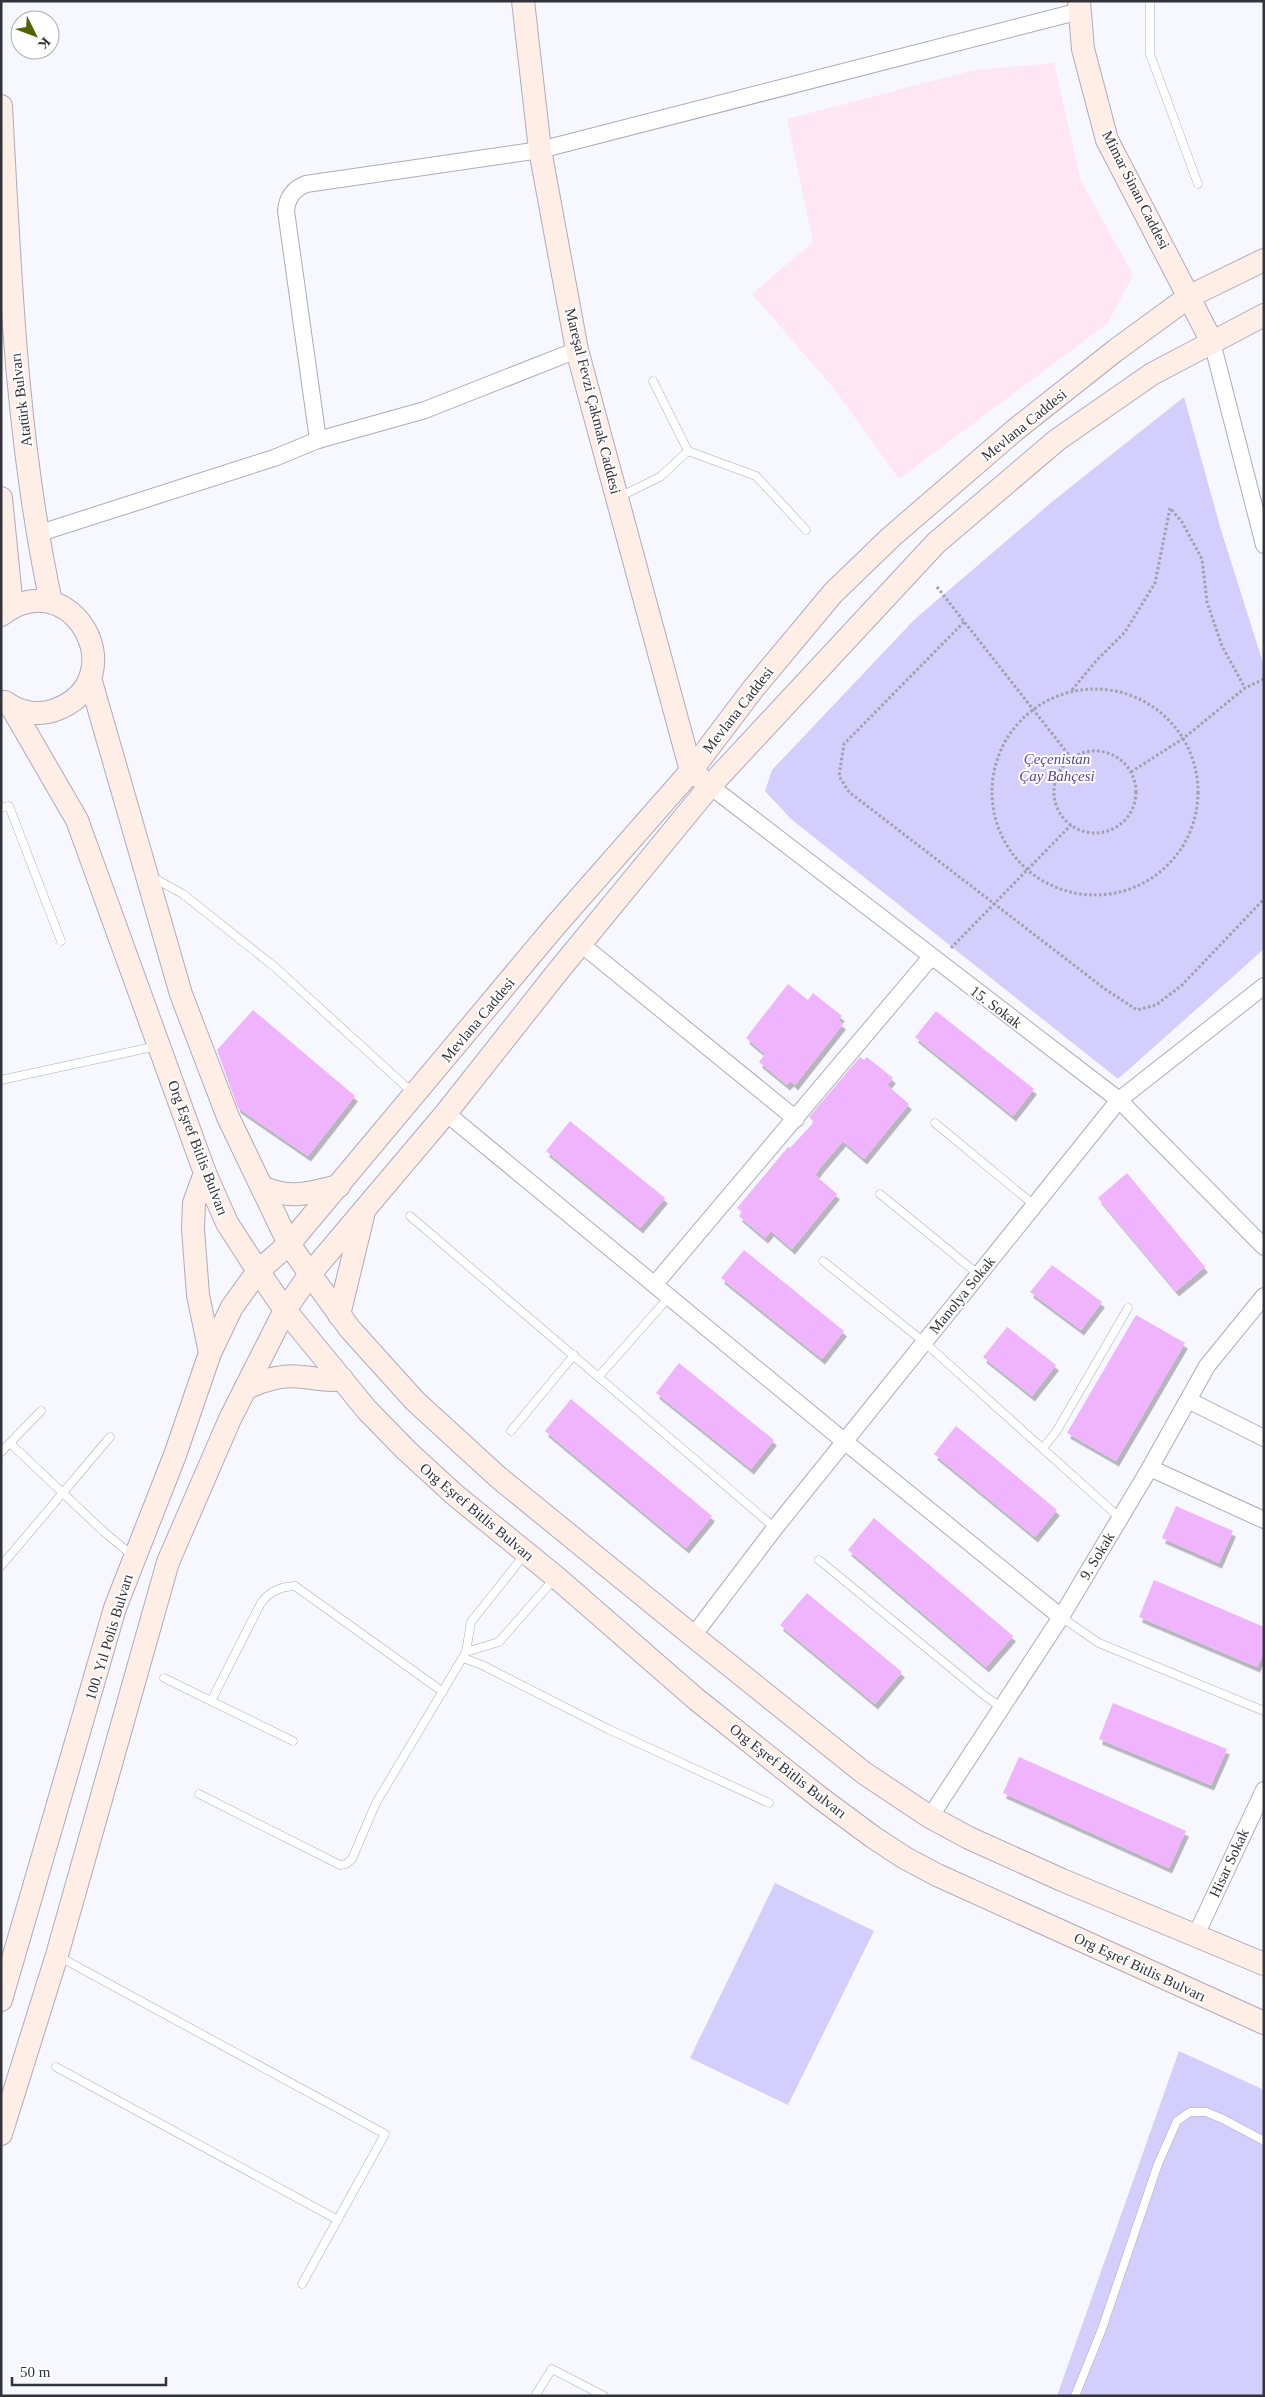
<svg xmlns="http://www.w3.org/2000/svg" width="1265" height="2397" font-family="Georgia,serif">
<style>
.education{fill:#fee6f2}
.green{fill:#d3cefb}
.building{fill:#f0b4ff;filter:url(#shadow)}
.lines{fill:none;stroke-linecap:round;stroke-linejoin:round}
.lane-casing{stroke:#adabbd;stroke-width:9}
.street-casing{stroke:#adabbd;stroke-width:18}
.secondary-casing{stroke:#adabbd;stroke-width:24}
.path{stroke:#a0a0a8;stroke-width:3;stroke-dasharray:2.5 2.5;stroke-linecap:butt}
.lane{stroke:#fff;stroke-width:8}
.street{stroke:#fff;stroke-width:16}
.secondary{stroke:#ffeee5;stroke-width:22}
.labels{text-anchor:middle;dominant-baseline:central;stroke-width:4;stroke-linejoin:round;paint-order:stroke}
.street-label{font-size:15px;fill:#33323a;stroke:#fff}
.park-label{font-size:15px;font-style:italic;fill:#5a42a3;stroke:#fff}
</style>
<defs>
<filter id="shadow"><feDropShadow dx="3" dy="5.5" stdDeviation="0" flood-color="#0004"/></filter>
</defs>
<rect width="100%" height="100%" fill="#f7f7ff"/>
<path class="education" d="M1054 63 1081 181 1133 275 1108 323 899 479 835 390 752 294 813 242 787 119 974 70Z"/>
<g class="green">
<path d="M1184 397 1221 530 1264 666V949L1118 1079 791 819 765 791 772 770 915 619 1053 501Z"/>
<path d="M775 1883 874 1931 788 2105 690 2058Z"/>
<path d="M1179 2051 1264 2090V2396H1057Z"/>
</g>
<g class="building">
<path d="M788 984 808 1000 813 993 842 1016 838 1020 843 1024 795 1085 791 1081 787 1085 759 1062 765 1054 746 1038Z"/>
<path d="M253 1010 355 1096 308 1156 238 1108 217 1050Z"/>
<path d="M936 1011 1034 1089 1013 1116 915 1037Z"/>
<path d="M860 1057 864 1060 867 1057 893 1078 887 1085 909 1104 864 1159 843 1141 820 1168 815 1175 837 1194 792 1249 771 1231 765 1238 739 1216 742 1212 737 1208 788 1147 790 1148 814 1122 809 1117Z"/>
<path d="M570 1121 665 1198 640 1228 546 1151Z"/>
<path d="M1127 1173 1205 1267 1176 1291 1098 1198Z"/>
<path d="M744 1250 844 1331 822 1359 721 1278Z"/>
<path d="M1052 1265 1102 1302 1081 1330 1030 1292Z"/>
<path d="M1136 1315 1185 1343 1116 1461 1067 1433Z"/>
<path d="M1007 1327 1056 1365 1032 1396 983 1357Z"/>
<path d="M679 1363 774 1440 751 1469 656 1393Z"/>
<path d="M571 1399 712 1516 686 1548 545 1431Z"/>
<path d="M956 1426 1057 1510 1035 1537 934 1454Z"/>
<path d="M1176 1506 1233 1531 1219 1563 1162 1538Z"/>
<path d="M874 1518 1013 1636 986 1667 848 1550Z"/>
<path d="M1154 1580 1264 1627V1652L1257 1667 1139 1617Z"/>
<path d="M807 1593 902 1672 875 1704 780 1625Z"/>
<path d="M1113 1703 1227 1749 1211 1785 1099 1739Z"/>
<path d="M1019 1757 1186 1831 1169 1868 1003 1793Z"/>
</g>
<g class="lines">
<defs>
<g id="lane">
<path d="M1150 1V54L1198 184"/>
<path d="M653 381 688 451 756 476 806 530"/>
<path d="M619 497 660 477 688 451"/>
<path d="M1 808 9 806 61 941"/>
<path d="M152 877 183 894 276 968 412 1092"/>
<path d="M1 1080 157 1046"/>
<path d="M935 1123 1034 1205"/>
<path d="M880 1194 978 1274"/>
<path d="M410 1216 775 1528"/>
<path d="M823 1261 924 1342 1120 1518"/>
<path d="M599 1376 670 1296"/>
<path d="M511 1431 574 1355"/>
<path d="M10 1443 103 1531 133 1556"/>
<path d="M1043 1448 1056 1432 1128 1308"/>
<path d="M1 1452 41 1411"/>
<path d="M819 1560 985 1696 1002 1708"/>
<path d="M1 1566 110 1437"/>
<path d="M1061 1617 1099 1643 1264 1711"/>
<path d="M466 1652 499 1642 554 1579"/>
<path d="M463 1658 482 1665 608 1729 769 1803"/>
<path d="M164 1678 293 1741"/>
<path d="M211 1701 261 1603C270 1591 280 1587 295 1586L443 1692"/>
<path d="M199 1794 340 1865 346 1864 352 1859 376 1803 466 1652 471 1622 525 1554"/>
<path d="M58 1956 385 2134 302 2284"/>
<path d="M56 2067 338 2220"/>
<path d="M535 2396 552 2369 604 2396"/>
<path d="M1075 2396 1102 2329 1158 2164 1177 2121 1190 2112H1206L1223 2119 1264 2141"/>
</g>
<g id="street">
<path d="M1212 342 1264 545"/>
<path d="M318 440 286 211C287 198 293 189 306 184L540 150 1080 11"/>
<path d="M37 534 274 458 318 440 425 410 577 350"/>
<path d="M710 786 1119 1100 1264 1247"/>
<path d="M581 944 796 1119"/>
<path d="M446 1113 844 1441 1061 1617"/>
<path d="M655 1284 931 957"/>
<path d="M1188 1400 1264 1438"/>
<path d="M1150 1468 1264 1520"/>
<path d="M693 1636 775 1528 1119 1100 1264 986"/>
<path d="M930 1817 1061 1617 1150 1468 1207 1366 1264 1296"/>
<path d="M1195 1937 1264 1790"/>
</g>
<g id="secondary">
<path d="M523 1 540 150 577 350 691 771 699 777"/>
<path d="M1079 1 1083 49 1107 140 1212 342"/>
<path d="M1 106C10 272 16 439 51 602"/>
<path d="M1 498 12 608"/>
<path d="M1 615C72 560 137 680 55 710 39 716 19 713 5 702"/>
<path d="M90 678 181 994 228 1117 289 1244 310 1274 350 1329 415 1401 498 1477 693 1636 864 1773 930 1817 969 1838 1062 1880 1264 1964"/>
<path d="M11 706 77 820 205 1173 227 1223 258 1271 285 1310 367 1410 406 1450 455 1495 556 1577 696 1699 819 1797 873 1837 905 1858 937 1875 1264 2023"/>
<path d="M205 1173 194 1203 193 1229 198 1295 210 1353"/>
<path d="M262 1187C292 1200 309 1193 339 1186"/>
<path d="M339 1315 363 1216"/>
<path d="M245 1389C263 1380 282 1374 302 1377 317 1378 328 1382 342 1379"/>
<path d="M1 2000 115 1608 175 1455 210 1353 232 1307 258 1271 289 1244 555 926 691 771 753 689 833 593 891 537 1015 430 1116 350 1190 296 1264 260"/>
<path d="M1 2134 57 1955 168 1562 230 1419 285 1310 310 1274 446 1113 559 970 710 786 936 543 1057 440 1152 374 1264 315"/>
</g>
</defs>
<use href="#lane" class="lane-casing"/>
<use href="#street" class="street-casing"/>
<use href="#secondary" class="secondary-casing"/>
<g class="path">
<path d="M937 587 1072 759"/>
<path d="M964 622 844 744 839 776 849 792 1105 989 1137 1010 1156 1005 1182 985 1264 899"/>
<circle cx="1095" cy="792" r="103"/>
<path d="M1072 690 1096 661 1125 632 1155 583 1170 508 1182 522 1202 559 1207 602 1222 646 1245 688"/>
<circle cx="1095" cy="792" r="41"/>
<path d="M1131 772 1184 738 1245 688 1264 679"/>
<path d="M951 948 1071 825"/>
</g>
<use href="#lane" class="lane"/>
<use href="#street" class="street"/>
<use href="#secondary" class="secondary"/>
</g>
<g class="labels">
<g class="street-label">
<text transform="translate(1136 190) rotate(63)">Mimar Sinan Caddesi</text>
<text transform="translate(21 400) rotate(-97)">Atatürk Bulvarı</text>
<text transform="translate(593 401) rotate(76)">Mareşal Fevzi Çakmak Caddesi</text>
<text transform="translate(1024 425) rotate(-39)">Mevlana Caddesi</text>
<text transform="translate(738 710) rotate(-52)">Mevlana Caddesi</text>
<text transform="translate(996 1007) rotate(37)">15. Sokak</text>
<text transform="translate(478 1020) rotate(-50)">Mevlana Caddesi</text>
<text transform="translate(198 1148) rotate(69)">Org Eşref Bitlis Bulvarı</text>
<text transform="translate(962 1295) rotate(-51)">Manolya Sokak</text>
<text transform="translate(477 1512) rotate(40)">Org Eşref Bitlis Bulvarı</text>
<text transform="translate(1097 1556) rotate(-59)">9. Sokak</text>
<text transform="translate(109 1637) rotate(-73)">100. Yıl Polis Bulvarı</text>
<text transform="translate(788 1771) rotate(38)">Org Eşref Bitlis Bulvarı</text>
<text transform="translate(1229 1863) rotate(-65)">Hisar Sokak</text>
<text transform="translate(1140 1967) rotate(25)">Org Eşref Bitlis Bulvarı</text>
</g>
<g class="park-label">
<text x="1057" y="759">Çeçenistan<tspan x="1057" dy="17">Çay Bahçesi</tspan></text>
</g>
</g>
<rect width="1265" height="2397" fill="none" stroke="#33323a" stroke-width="5"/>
<g transform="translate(35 35) rotate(132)"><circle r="24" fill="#ffffff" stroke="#adadb0"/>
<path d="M0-4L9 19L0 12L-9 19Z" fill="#536205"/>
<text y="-8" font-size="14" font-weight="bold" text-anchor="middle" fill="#33323a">K</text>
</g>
<path d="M12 2377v8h154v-8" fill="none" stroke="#33323a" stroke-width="2.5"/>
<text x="20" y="2377" font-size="15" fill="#33323a" stroke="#ffffff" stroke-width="4" paint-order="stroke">50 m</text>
</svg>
